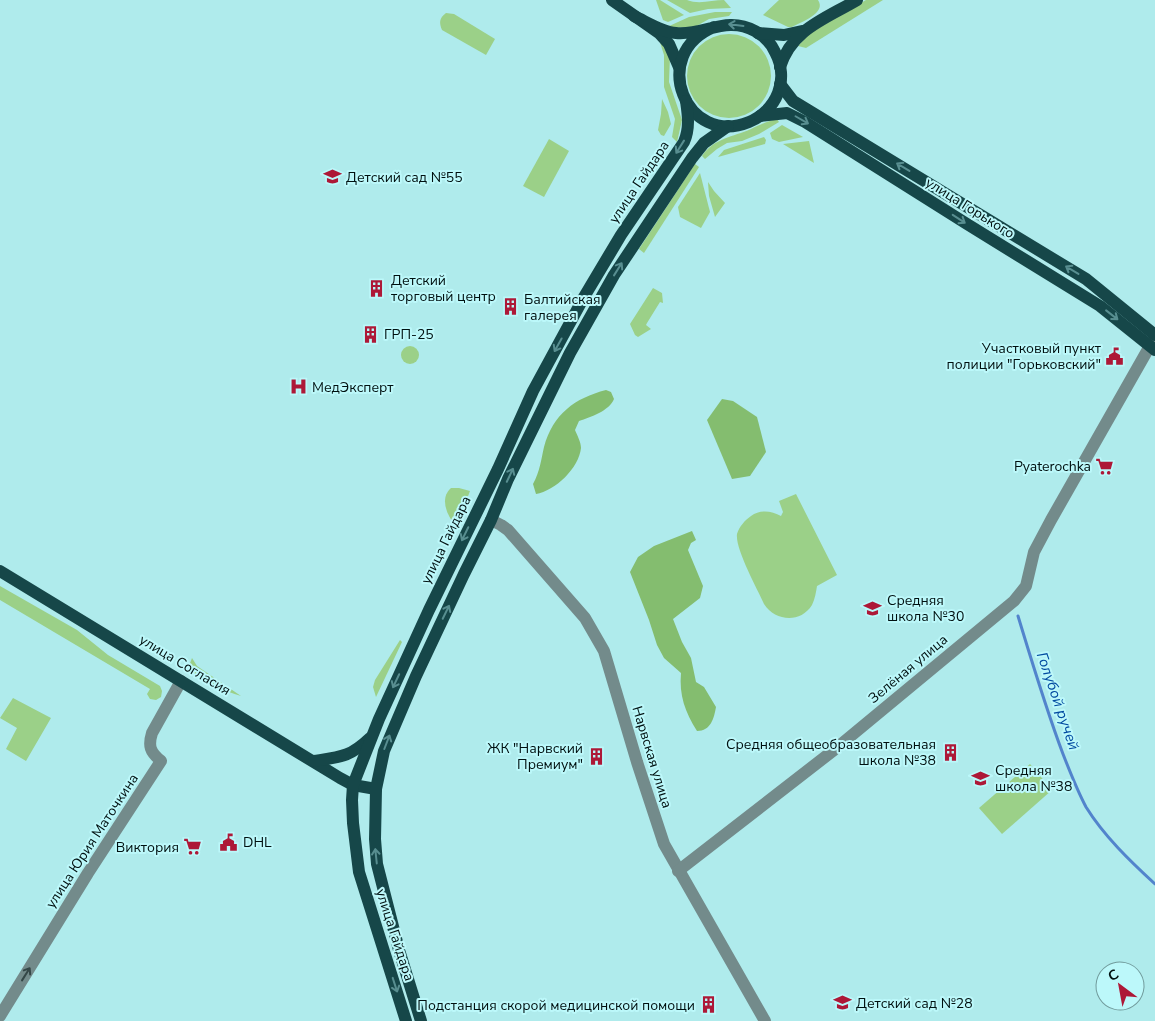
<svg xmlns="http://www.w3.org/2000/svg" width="1155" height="1021" font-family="'Nunito Sans',sans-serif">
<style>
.green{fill:#9bd088}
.forest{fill:#84bd6f}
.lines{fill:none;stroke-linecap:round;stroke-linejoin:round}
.stream{stroke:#5284cc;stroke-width:3}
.minor{stroke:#738b8b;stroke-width:12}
.major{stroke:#164749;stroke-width:12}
.oneway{stroke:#588e90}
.oneway2{stroke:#344747}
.labels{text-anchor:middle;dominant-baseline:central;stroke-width:4;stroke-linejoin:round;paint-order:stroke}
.poi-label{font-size:14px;fill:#001010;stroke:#bcf8fa;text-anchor:start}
.street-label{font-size:14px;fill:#001010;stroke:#bcf8fa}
.water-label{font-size:15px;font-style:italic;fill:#014aa0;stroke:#bcf8fa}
</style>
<rect width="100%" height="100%" fill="#afebec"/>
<g class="green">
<path d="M656 0H660L684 15 668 22 663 20Z"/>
<path d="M667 0H687C699 5 712 0 724 0L731 8 708 9 690 13Z"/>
<path d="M779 0H818C827 13 801 22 792 27H788L763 15Z"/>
<path d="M866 0H883L806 48 798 46 810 33Z"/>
<path d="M715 12H732L729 16 709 19 693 28 667 27 689 17Z"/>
<path d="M446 13 454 14 495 39 486 55 442 30C439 23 439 18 446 13Z"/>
<circle cx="729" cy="76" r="42"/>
<path d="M659 39 670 56 669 82 682 120 677 142 672 137 675 119 664 87V55Z"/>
<path d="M662 99 668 112 671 124 664 136 661 135 658 130 661 114Z"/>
<path d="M777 119 779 122 759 134 742 141 727 143 717 149 705 159 702 156C714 138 733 137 751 129 760 125 767 121 777 119Z"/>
<path d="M782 125 803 137 779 142 772 139 770 133Z"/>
<path d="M764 137 766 140 765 144 718 157 724 150Z"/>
<path d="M549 139 569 151 544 197 523 186Z"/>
<path d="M809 141 814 163 783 144Z"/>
<path d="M695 164 699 167 644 253 639 249Z"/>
<path d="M700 173 710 212 701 228 680 217 678 207Z"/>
<path d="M708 182 714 191 725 203 715 217 709 196Z"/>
<path d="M653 288 662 293 663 303 660 302 647 323 646 325 651 329 638 337 635 335 630 324Z"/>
<circle cx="410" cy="355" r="9"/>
<path d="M451 488H459L470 491 457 525 454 524C446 513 440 498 451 488Z"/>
<path d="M796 494 837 575 817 586C816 592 815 599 812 605 800 624 775 621 764 604 757 588 735 549 737 534 739 527 745 520 751 516 760 509 772 511 781 516L783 512 779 501Z"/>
<path d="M0 586 77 630 108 655 160 686 162 691 161 697 156 700 150 699 147 694 150 689 0 600Z"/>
<path d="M400 640 402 642 376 697 373 687 375 680Z"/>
<path d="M192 658 197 666 241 696C226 691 196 681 189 666Z"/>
<path d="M13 698 51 718 26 761 6 749 17 728 0 718Z"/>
<path d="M1030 764 1052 790 1002 834 979 808Z"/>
</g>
<g class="forest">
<path d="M606 390 611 392 614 399C609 411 591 417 579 421L575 430C577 435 581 442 581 448 579 468 555 491 536 494L533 484C540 471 541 460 544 447 553 414 575 398 606 390Z"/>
<path d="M722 399 733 401 757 417 766 452 750 476 732 479 707 420Z"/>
<path d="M692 531 696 540 691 543 688 550 703 586 700 598 673 619 682 642 691 658 696 682 704 687 716 707C714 718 711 731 697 731 685 712 679 695 681 673L664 658 657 645 649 620 630 572 638 557 654 546Z"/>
</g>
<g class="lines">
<path class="stream" d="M1018 616C1032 662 1046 709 1063 754 1070 772 1077 790 1086 807 1104 836 1130 861 1155 884"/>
<g class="minor">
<path d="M491 520 501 525 508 530 585 618 604 651 637 762 664 844 765 1021"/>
<path d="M678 871 834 750 1014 601 1026 586 1034 552 1051 520 1155 337"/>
<path d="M0 1016 88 873 161 761C150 752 148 746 152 733L181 681"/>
</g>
<g class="major">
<path d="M612 0 659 33 669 44 679 67"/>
<path d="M634 16C647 22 662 32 676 33 704 36 726 15 755 31 764 36 771 43 775 52 782 65 783 80 778 93 773 106 762 117 749 122 686 148 648 54 714 27"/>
<path d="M758 33 784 35 802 31"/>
<path d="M780 67C792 29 825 19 857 0"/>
<path d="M780 84 793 101 1086 279 1155 335"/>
<path d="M760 116 787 113 805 122 967 224 1100 306 1155 350"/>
<path d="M0 571 340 778 353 785 376 789"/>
<path d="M314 761C341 757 350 757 370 738"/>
<path d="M406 1021 359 872 353 823 352 800 353 785 379 719 429 610 498 469 533 391 584 297 621 235 684 142C690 128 688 115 686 101"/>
<path d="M421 1021 399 950 377 864 375 839 376 789 384 751 416 676 464 574 491 520 508 479 570 353 614 275 692 158 704 143 728 126"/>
</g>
</g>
<defs><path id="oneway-shaft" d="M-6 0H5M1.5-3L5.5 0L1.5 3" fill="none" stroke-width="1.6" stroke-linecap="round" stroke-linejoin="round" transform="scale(1.25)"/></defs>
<g class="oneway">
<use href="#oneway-shaft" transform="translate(736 25) rotate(-173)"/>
<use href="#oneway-shaft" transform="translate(802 120) rotate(30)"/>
<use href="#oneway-shaft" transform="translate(680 147) rotate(122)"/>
<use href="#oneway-shaft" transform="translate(903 167) rotate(-149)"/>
<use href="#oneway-shaft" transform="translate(959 219) rotate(33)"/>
<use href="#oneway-shaft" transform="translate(618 269) rotate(-58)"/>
<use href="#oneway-shaft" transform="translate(1072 270) rotate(-149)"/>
<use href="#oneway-shaft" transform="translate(1112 315) rotate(38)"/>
<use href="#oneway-shaft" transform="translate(558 345) rotate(119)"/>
<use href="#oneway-shaft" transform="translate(510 475) rotate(-65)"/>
<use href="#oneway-shaft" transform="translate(465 534) rotate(116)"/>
<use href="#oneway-shaft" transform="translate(446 612) rotate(-64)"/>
<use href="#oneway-shaft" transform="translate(396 681) rotate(115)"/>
<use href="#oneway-shaft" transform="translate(387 742) rotate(-69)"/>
<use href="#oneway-shaft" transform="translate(376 856) rotate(-96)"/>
<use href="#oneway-shaft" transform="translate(395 985) rotate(72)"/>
</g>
<use class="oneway2" href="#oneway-shaft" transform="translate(26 974) rotate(-58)"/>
<defs>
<symbol id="school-bare" viewBox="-9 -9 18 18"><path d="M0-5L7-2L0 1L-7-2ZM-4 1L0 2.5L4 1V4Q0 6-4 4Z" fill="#ad1837" stroke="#bcf8fa" stroke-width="2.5" paint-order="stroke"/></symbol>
<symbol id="building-bare" viewBox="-9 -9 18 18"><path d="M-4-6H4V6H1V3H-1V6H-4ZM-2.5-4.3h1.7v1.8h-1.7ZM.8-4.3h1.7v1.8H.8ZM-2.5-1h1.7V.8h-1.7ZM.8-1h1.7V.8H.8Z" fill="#ad1837" stroke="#bcf8fa" stroke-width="2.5" paint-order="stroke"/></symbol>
<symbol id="civic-bare" viewBox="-9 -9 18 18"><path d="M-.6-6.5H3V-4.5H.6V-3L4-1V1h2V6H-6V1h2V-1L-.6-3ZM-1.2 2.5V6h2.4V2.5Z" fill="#ad1837" stroke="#bcf8fa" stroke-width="2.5" paint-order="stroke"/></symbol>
<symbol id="hospital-bare" viewBox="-9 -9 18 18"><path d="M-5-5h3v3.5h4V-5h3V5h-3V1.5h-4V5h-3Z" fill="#ad1837" stroke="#bcf8fa" stroke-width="2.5" paint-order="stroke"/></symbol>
<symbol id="supermarket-bare" viewBox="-9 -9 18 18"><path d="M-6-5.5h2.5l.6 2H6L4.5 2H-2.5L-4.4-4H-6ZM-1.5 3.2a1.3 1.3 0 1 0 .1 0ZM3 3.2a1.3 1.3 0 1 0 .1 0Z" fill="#ad1837" stroke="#bcf8fa" stroke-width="2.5" paint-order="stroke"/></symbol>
</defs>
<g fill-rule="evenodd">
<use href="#school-bare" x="320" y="164" width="25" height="25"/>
<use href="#building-bare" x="364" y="276" width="25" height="25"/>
<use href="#building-bare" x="498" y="294" width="25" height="25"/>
<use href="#building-bare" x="358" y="322" width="25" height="25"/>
<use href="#civic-bare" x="1102" y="344" width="25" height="25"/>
<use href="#hospital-bare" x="286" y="374" width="25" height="25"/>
<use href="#supermarket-bare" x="1092" y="454" width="25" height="25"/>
<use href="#school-bare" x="860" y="596" width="25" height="25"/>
<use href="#building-bare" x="938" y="740" width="25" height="25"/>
<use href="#building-bare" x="584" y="744" width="25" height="25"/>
<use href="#school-bare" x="968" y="766" width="25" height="25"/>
<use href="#civic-bare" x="216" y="830" width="25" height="25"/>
<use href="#supermarket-bare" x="180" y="834" width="25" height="25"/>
<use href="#school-bare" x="830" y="990" width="25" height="25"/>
<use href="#building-bare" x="696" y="992" width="25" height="25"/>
</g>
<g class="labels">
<g class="poi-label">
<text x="346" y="177">Детский сад №55</text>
<text x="391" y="280">Детский<tspan x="391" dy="16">торговый центр</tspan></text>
<text x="524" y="299">Балтийская<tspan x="524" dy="16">галерея</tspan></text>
<text x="384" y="334">ГРП-25</text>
<text x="1101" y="348" text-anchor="end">Участковый пункт<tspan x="1101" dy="16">полиции "Горьковский"</tspan></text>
<text x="312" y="387">МедЭксперт</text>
<text x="1091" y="466" text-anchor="end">Pyaterochka</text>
<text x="887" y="600">Средняя<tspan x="887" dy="16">школа №30</tspan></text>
<text x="936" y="744" text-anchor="end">Средняя общеобразовательная<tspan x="936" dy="16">школа №38</tspan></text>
<text x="583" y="748" text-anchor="end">ЖК "Нарвский<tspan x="583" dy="16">Премиум"</tspan></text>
<text x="995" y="770">Средняя<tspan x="995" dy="16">школа №38</tspan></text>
<text x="243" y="842">DHL</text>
<text x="179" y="847" text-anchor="end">Виктория</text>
<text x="856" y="1003">Детский сад №28</text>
<text x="695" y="1005" text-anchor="end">Подстанция скорой медицинской помощи</text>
</g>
<g class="street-label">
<text transform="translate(639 182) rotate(-56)">улица Гайдара</text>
<text transform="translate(970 208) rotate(32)">улица Горького</text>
<text transform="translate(446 540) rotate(-64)">улица Гайдара</text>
<text transform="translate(185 665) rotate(31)">улица Согласия</text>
<text transform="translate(908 669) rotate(-40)">Зелёная улица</text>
<text transform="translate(652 757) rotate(73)">Нарвская улица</text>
<text transform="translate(92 841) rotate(-57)">улица Юрия Маточкина</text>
<text transform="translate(395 935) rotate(72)">улица Гайдара</text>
</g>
<g class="water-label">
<text transform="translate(1058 701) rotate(71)">Голубой ручей</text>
</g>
</g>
<g transform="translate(1120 986) rotate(328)"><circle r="24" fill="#bcf8fa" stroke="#719b9c"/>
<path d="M0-4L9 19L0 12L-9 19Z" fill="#ad1837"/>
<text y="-8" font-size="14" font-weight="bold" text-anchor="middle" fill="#001010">С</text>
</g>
</svg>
